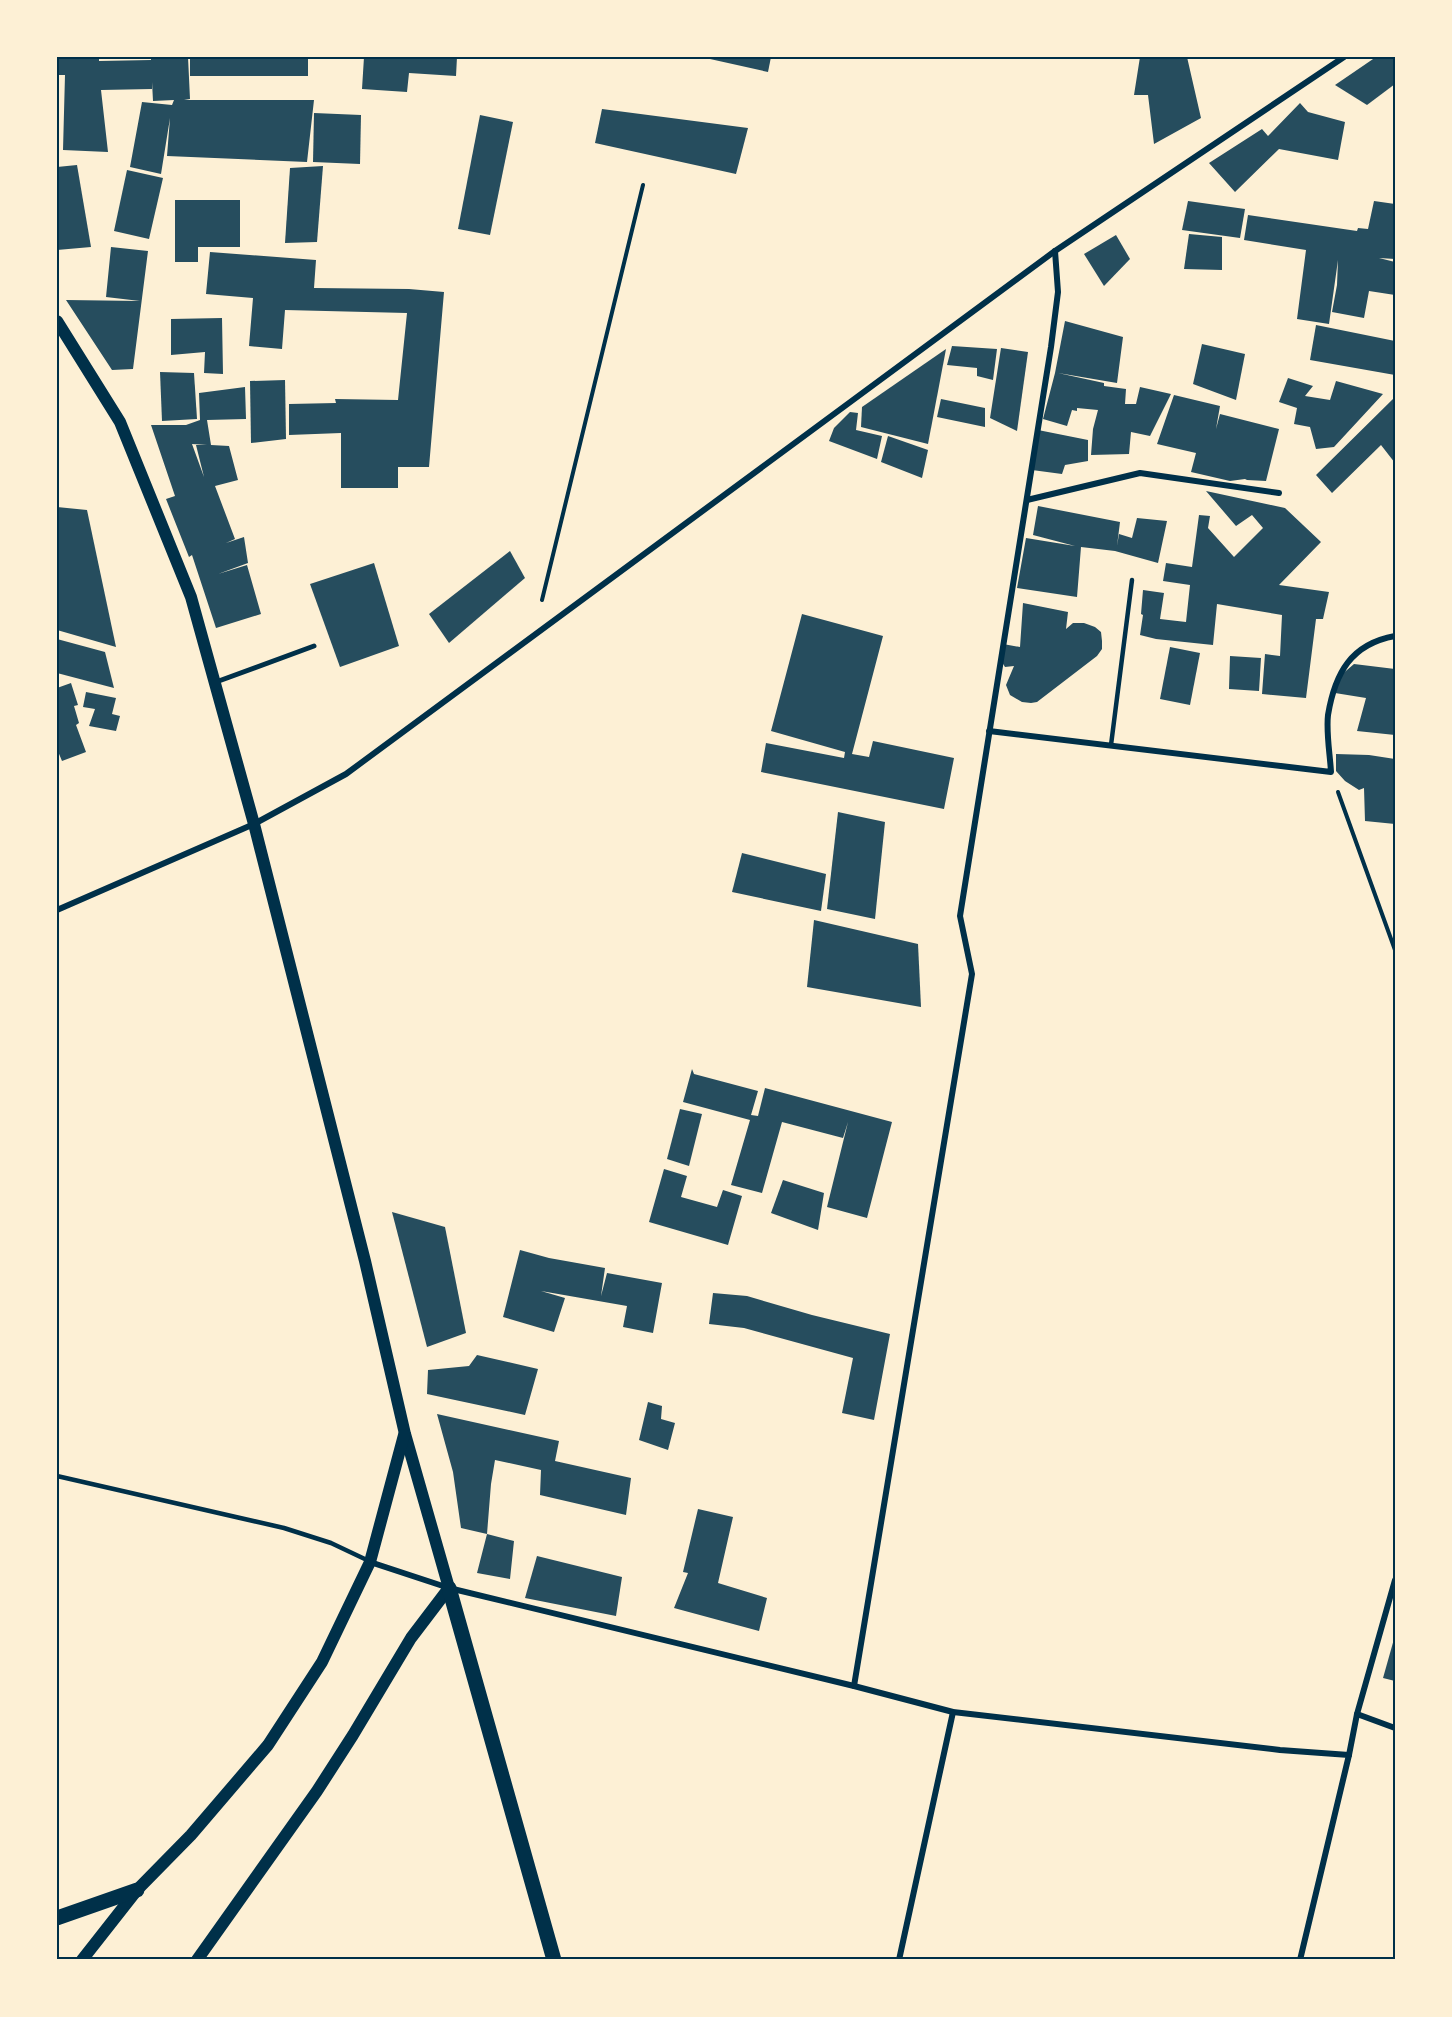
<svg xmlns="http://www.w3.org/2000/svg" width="1452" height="2017" font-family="'DM Sans',sans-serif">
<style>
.building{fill:#264d5e;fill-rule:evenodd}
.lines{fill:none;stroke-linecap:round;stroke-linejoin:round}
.path{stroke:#003049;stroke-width:4}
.service{stroke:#003049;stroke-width:4.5}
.pedestrian{stroke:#003049;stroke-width:5}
.minor{stroke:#003049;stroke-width:6}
.secondary{stroke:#003049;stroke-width:12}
.primary{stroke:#003049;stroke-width:15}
.neatline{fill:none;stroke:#003049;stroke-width:2}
</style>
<rect width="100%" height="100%" fill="#fdf0d5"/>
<g class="building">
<path d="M57 57H99V61L151 60V57H188L190 99 184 100H314L307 162 167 156 170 118 161 174 130 167 142 102 172 105 174 100 153 101 152 82V89L101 90 108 152 63 150 65 75H57Z"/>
<rect x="190" y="57" width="118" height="19"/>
<path d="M364 57H457L456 76 409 73 407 92 362 89Z"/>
<path d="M701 57H771L768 72Z"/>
<path d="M1140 57H1187L1201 118 1154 144 1148 95H1134Z"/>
<path d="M1376 57H1395V84L1367 105 1335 85Z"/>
<path d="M1300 103 1308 112 1345 122 1338 160 1279 149 1235 192 1209 163 1262 129 1268 136Z"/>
<path d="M602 109 748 128 736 174 595 143Z"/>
<path d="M314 113 361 115 360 164 313 162Z"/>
<path d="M480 115 513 122 490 235 458 229Z"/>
<path d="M77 165 91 247 57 250V167Z"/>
<path d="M323 166 317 242 285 243 290 168Z"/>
<path d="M127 170 163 178 149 239 114 231Z"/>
<path d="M175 200H240V247H198V262H175Z"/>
<path d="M1188 201 1245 209 1240 238 1182 230Z"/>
<path d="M1374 201 1395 204V259L1379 258 1395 262V295L1369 291 1364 318 1332 312 1337 285 1338 260 1329 324 1297 319 1306 250 1244 240 1248 215 1357 231 1358 228 1368 229Z"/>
<path d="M1189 234 1222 237V270L1184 269Z"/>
<path d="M1116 235 1130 259 1104 286 1084 254Z"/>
<path d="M111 247 148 251 133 369 112 370 66 300 140 301 106 297Z"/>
<path d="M210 252 316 260 314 288 409 289 444 292 429 467H398V488H341V433L289 435V404L336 403 335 399 398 400 407 313 285 310 282 349 249 346 253 298 206 294Z"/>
<path d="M222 318 223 374 204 373 205 352 171 355V319Z"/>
<path d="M1065 321 1123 337 1117 383 1058 373 1104 383V386L1126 389 1125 404H1136L1140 387 1171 394 1150 436 1131 432 1129 454 1091 455 1093 429 1098 410 1077 408V411L1072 410 1067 426 1043 419 1055 373Z"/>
<path d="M1316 325 1395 341V375L1310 360Z"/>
<path d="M1202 344 1245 354 1236 400 1193 384Z"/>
<path d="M952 346 997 349 993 380 977 376V368L947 365Z"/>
<path d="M1001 348 1028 352 1017 431 990 418Z"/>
<path d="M946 349 928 444 861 427 862 407Z"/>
<path d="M160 372 194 373 197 419 162 421Z"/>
<path d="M1288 378 1313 386 1305 396 1330 400 1336 381 1383 394 1334 447 1316 449 1310 427 1294 424 1297 408 1279 402Z"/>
<path d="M285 380 286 439 251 443 250 381Z"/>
<path d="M245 387 246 419 207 420 211 445 229 446 238 480 215 486 235 539 226 543 244 537 248 563 218 574 247 565 261 614 216 628 192 555 189 557 166 499 175 496 151 425H186L200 420 199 393ZM192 444 207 445H196L204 477Z"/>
<path d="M1174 395 1220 406 1216 429 1220 414 1279 429 1266 481 1247 480 1245 479 1230 481 1191 472 1196 453 1157 444Z"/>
<path d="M1395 397V463L1381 445 1332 493 1316 475Z"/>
<path d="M941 399 985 408V427L937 417Z"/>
<path d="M850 412 858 413 856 430 882 436 877 459 829 441 834 428Z"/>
<path d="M1038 430 1088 440V461L1065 465 1062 474 1032 470Z"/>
<path d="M888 436 928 450 922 478 881 462Z"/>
<path d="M1206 491 1285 508 1321 542 1279 585 1329 592 1323 619H1316L1306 698 1262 694 1265 654 1280 656 1282 615 1217 604 1213 645 1156 639 1140 635 1143 615 1141 614 1143 590 1164 593 1160 619 1186 622 1190 585 1163 581 1166 563 1192 567 1199 515 1210 516 1208 528 1234 557 1263 528 1252 515 1236 526Z"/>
<path d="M1038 506 1120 522 1117 546 1119 534 1132 538 1137 518 1167 521 1158 563 1115 551 1081 547 1077 597 1017 588 1026 538 1075 546 1033 535Z"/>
<path d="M57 507 87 510 116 647 57 630Z"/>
<path d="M510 551 525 578 449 643 429 614Z"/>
<path d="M374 563 399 646 340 667 310 584Z"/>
<path d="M1023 603 1068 612 1066 629 1073 623H1084L1095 627 1101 632 1102 641V649L1097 656 1037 702 1031 703 1022 702 1010 695 1006 685 1014 666 1005 667 1000 659 1003 644 1020 647Z"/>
<path d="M802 614 883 636 852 754 869 757 873 741 954 758 944 809 761 772 766 743 844 758 845 752 771 731Z"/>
<path d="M57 639 105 652 114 688 57 673Z"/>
<path d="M1170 647 1200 653 1190 705 1160 699Z"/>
<path d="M1230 656 1261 658 1259 691 1229 689Z"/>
<path d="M1354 664 1395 669V735L1357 731 1366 698 1335 693 1340 676Z"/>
<path d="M71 683 78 705 74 706 79 723 76 725 86 752 62 761 57 749V688Z"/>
<path d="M86 692 116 698 112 714 120 716 116 731 89 726 95 709 83 707Z"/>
<path d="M1336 754 1369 755 1395 759V824L1365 821 1364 788 1359 790 1345 781 1336 771Z"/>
<path d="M838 812 885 822 875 919 827 909Z"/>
<path d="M742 853 826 874 821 911 732 892Z"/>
<path d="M814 920 918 944 921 1007 807 987Z"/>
<path d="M692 1069 694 1074 758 1091 751 1115 758 1116 765 1088 892 1122 867 1218 827 1207 848 1122 843 1138 782 1122 762 1193 731 1185 750 1120 683 1102Z"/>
<path d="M680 1109 702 1114 689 1166 667 1159Z"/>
<path d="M664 1169 687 1176 681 1197 717 1207 723 1190 742 1196 728 1245 649 1222Z"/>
<path d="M783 1180 824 1193 818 1230 771 1213Z"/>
<path d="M392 1212 445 1227 466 1333 427 1347Z"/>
<path d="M520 1250 549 1258 605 1268 601 1296 607 1273 662 1283 653 1333 623 1327 627 1306 541 1291 565 1298 554 1332 503 1317Z"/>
<path d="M713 1293 747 1296 812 1315 890 1334 874 1420 842 1413 853 1358 744 1328 709 1324Z"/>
<path d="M477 1355 538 1369 525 1415 427 1394 428 1370 469 1366Z"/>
<path d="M648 1402 662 1406 661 1419 675 1423 668 1450 639 1440Z"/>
<path d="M437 1414 559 1441 555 1461 631 1478 626 1515 540 1495 541 1470 495 1460 491 1484 487 1534 514 1541 510 1579 477 1573 487 1534 461 1528 453 1472Z"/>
<path d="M698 1509 733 1517 718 1583 767 1598 759 1631 674 1608 688 1573 683 1572Z"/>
<path d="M537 1556 622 1577 616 1616 525 1598Z"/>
<path d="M1394 1639H1395V1681L1383 1678Z"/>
</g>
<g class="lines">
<g class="path">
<path d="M542 600 643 185"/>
<path d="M1338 792 1395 950"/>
</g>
<g class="service">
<path d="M1111 745 1132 580"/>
<path d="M57 1476 284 1528 331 1543 369 1561"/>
</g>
<path class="pedestrian" d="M216 682 314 646"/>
<g class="minor">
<path d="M1027 500 1140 473 1279 493"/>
<path d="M989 731 1331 772C1330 754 1326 733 1328 715 1335 673 1351 644 1395 636"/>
<path d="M57 910 254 824 346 774 1055 251 1344 57"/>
<path d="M370 1562 449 1588 854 1686 953 1712 1280 1750 1349 1755"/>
<path d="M854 1686 972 974 960 916 1051 347 1058 292 1055 251"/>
<path d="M1357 1714 1395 1728"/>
<path d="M899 1960 953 1712"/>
<path d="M1300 1960 1349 1755 1357 1714 1395 1580"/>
</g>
<g class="secondary">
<path d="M57 321 120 422 191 597 254 824 365 1261 405 1434 449 1588 411 1638 353 1735 317 1791 197 1960"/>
<path d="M82 1960 137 1890 191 1835 268 1745 322 1662 370 1562 404 1435"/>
</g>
<g class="primary">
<path d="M449 1588 554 1960"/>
<path d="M57 1918 137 1890"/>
</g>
</g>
<rect width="1452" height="2017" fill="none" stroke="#fdf0d5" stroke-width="117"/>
<rect x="58" y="58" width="1336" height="1900" class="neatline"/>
</svg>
